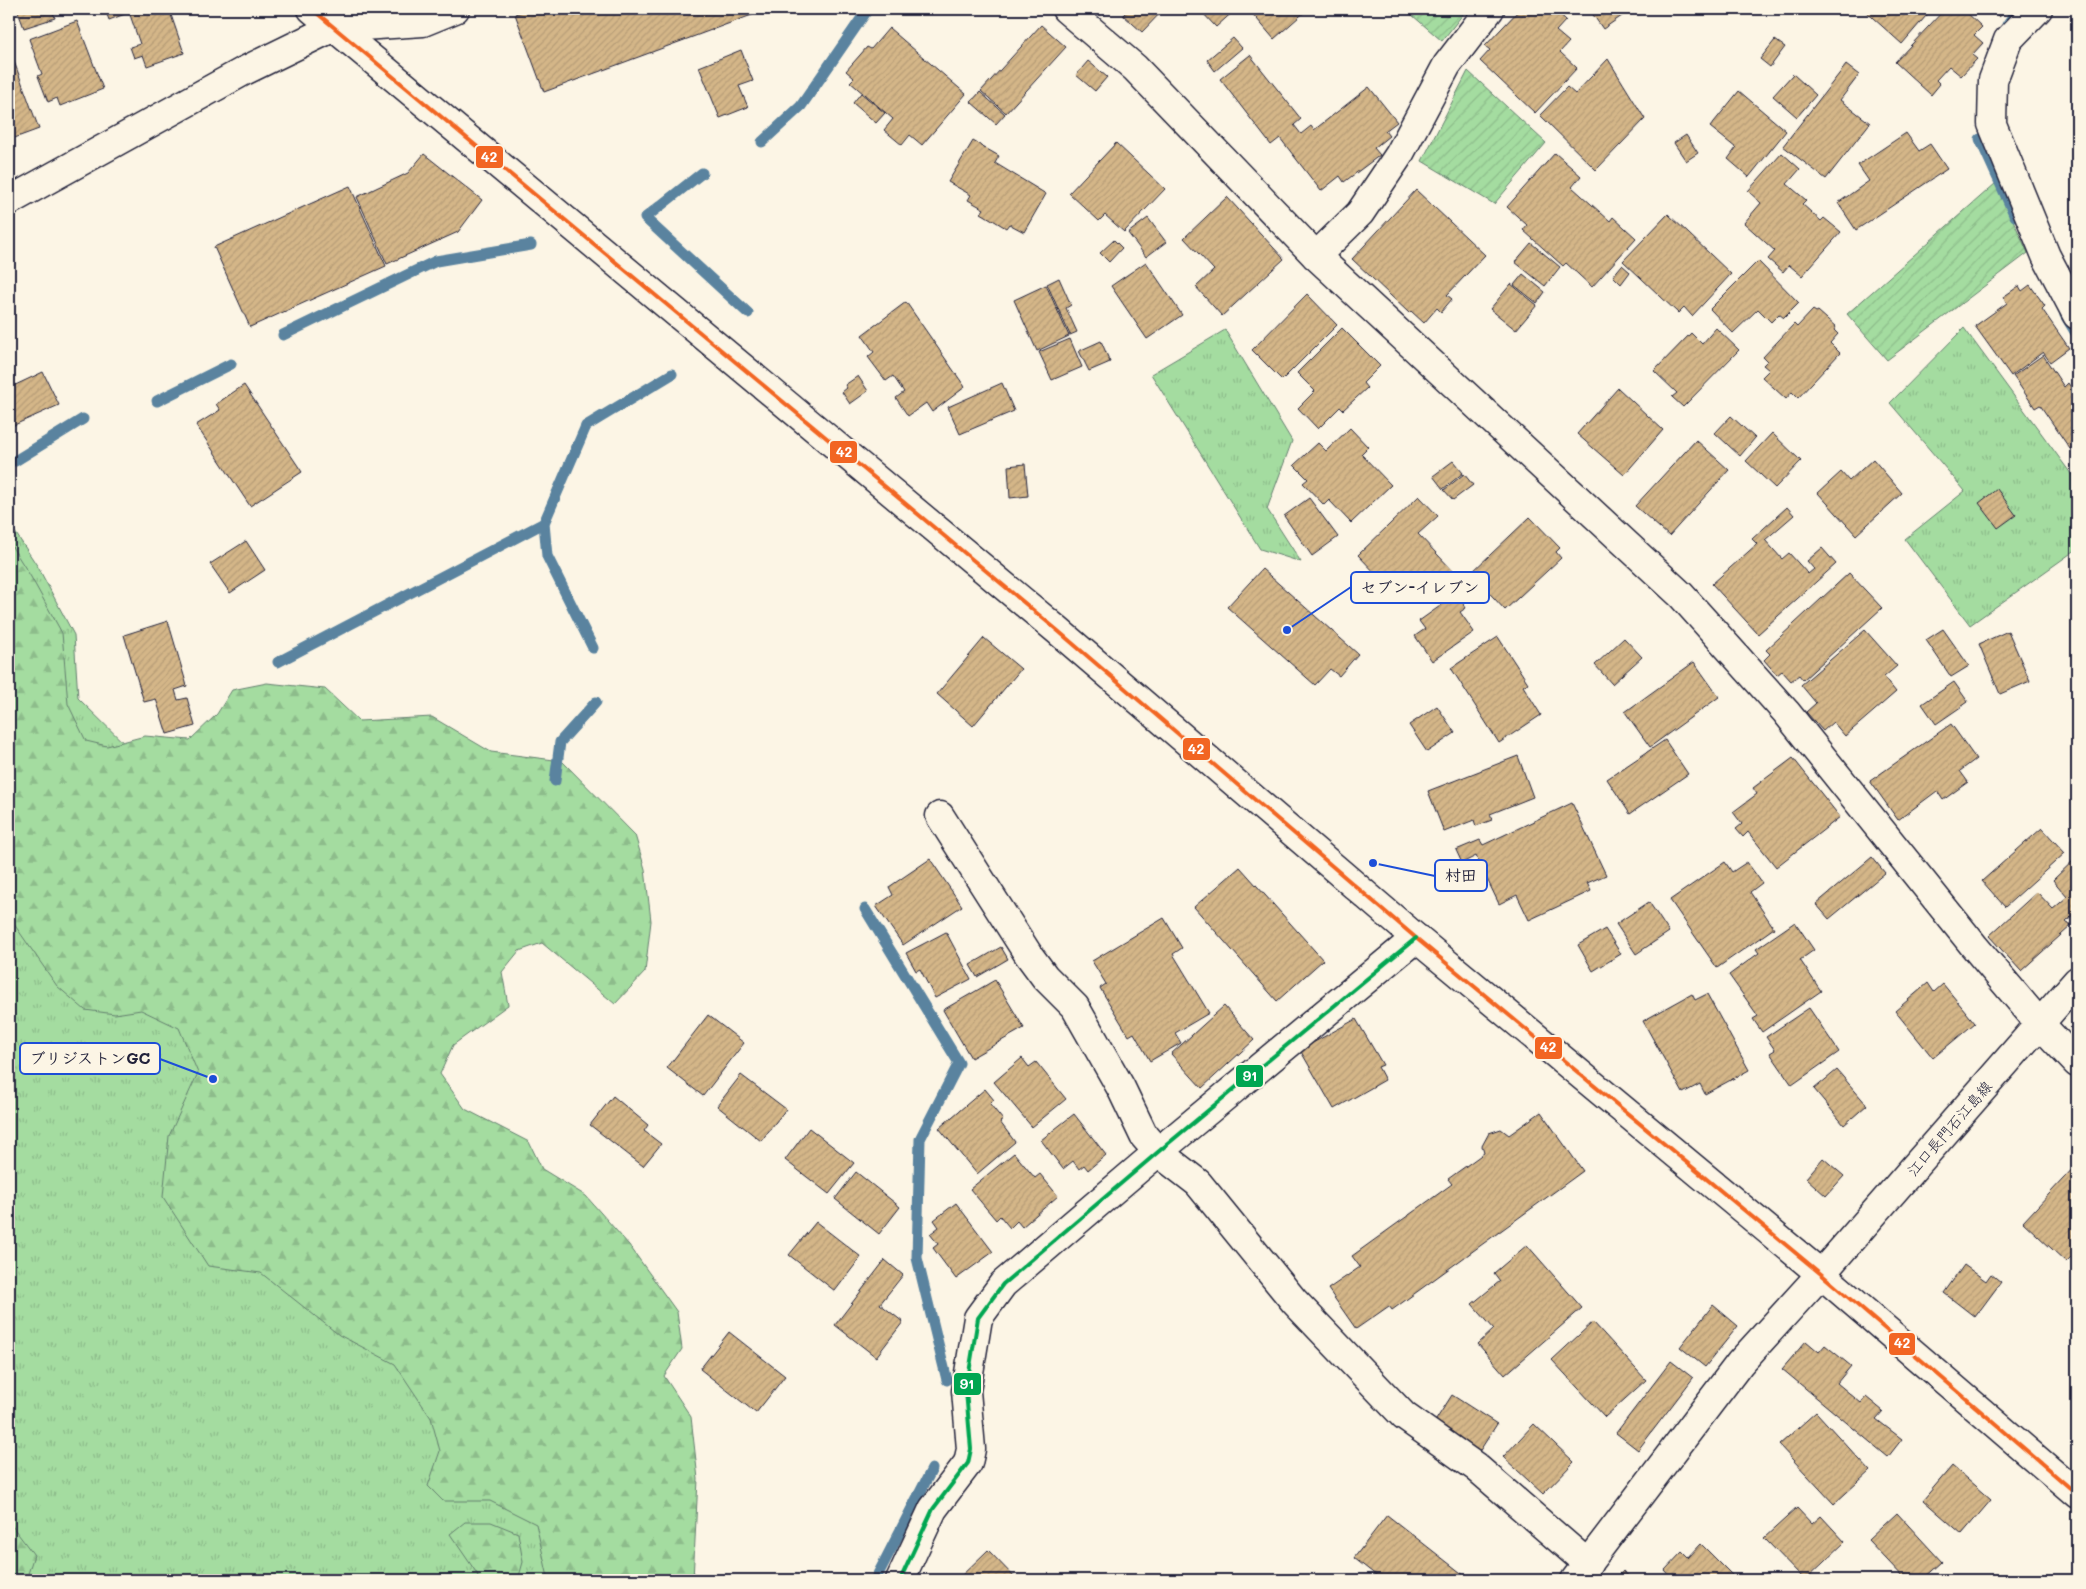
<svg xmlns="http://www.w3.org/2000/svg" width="2086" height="1589" font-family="Mali,'Klee One',sans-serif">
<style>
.grass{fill:url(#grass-tufts);stroke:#637f6e}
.forest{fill:url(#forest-firs);stroke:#637f6e}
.garden{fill:url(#garden-furrows);stroke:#637f6e}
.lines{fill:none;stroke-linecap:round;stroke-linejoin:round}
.stream{stroke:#5a839f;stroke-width:11}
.building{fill:url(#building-hatch);stroke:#22223b}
.minor-casing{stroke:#22223b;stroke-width:31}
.major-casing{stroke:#22223b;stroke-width:31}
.highway-casing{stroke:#22223b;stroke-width:31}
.minor{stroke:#fcf5e5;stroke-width:28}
.major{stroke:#fcf5e5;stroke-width:28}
.highway{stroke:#fcf5e5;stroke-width:28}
.bus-1-casing{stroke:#fcf5e5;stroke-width:8}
.bus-2-casing{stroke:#fcf5e5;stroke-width:8}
.bus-1{stroke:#f26522;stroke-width:4}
.bus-2{stroke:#00a651;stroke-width:4}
.labels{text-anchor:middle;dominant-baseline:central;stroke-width:4.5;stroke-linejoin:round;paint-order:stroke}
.street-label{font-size:15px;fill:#22223b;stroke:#fcf5e5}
.leader{fill:none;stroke:#1d4ed8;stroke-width:2}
.callout-dot{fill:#1d4ed8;stroke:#fcf5e5;stroke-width:2}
.callout{fill:#fcf5e5;stroke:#1d4ed8;stroke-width:2}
.callout-label{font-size:16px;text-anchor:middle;font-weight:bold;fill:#22223b}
.line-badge{stroke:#fcf5e5;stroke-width:2}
.badge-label{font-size:14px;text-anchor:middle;font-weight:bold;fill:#fff}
</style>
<defs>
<pattern id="grass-tufts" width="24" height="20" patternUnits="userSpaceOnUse" patternTransform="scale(1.25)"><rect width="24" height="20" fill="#a4dca0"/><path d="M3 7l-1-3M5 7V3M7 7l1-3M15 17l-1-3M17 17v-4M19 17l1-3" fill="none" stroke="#8dbc8b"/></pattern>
<pattern id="forest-firs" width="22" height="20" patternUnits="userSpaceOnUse" patternTransform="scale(1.25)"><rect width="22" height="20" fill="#a4dca0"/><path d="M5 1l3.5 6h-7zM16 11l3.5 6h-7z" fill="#8dbc8b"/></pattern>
<pattern id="garden-furrows" width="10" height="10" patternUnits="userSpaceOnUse" patternTransform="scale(1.25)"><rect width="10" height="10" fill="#a4dca0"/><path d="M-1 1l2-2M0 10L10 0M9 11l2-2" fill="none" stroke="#8dbc8b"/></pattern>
<pattern id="building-hatch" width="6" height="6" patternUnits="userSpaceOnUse" patternTransform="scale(1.25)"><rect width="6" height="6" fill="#d4b688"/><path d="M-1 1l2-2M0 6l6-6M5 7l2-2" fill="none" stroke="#b69c76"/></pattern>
</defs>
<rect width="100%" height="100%" fill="#fcf5e5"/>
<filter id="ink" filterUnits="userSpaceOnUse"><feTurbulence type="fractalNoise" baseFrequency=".02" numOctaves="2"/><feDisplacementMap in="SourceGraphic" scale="10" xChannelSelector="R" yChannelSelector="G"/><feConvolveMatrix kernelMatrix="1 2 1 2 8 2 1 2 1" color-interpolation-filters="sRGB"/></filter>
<g filter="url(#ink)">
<g class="grass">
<path d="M1964 328 2077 482V549L1970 625 1905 539 1965 491 1890 403Z"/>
<path d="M1225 330 1292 441 1267 509 1301 562 1260 549 1151 374Z"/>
<path d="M9 523 38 567 74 635 78 698 208 826 685 1580H9Z"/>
</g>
<g class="forest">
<path d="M9 542 31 577 62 633 68 704 86 741 107 746 145 736 190 740 217 714 232 690 267 683 325 689 359 721 432 717 491 752 562 761 635 835 645 869 651 921 645 972 615 1004 542 943 519 951 502 972 508 1005 453 1045 440 1074 465 1109 529 1142 542 1169 586 1196 629 1245 677 1312 682 1349 664 1376 691 1417 698 1479 693 1580H551L547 1573 536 1524 490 1501H443L428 1486 440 1451 431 1418 395 1364 339 1335 261 1273 208 1266 163 1197 169 1136 198 1073 179 1028 141 1010 115 1014 85 1010 57 986 9 917Z"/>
<path d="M9 1522 34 1555 26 1580H9Z"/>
<path d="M465 1522H491L518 1533 523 1562 518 1580H476L478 1575 450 1534Z"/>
</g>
<g class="garden">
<path d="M1405 9H1467L1442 41Z"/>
<path d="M1468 71 1546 143 1494 204 1422 161Z"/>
<path d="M1996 183 2028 253 1887 360 1847 314Z"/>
</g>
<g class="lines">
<g class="stream">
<path d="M2007 25 2018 9"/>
<path d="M1980 139 2015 216"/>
<path d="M762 142 801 106 868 9"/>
<path d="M702 173 645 218 748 313"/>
<path d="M2065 315 2077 335"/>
<path d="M283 335 436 261 531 245"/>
<path d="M157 401 231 364"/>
<path d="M15 461 83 419"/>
<path d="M593 648 547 556 544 523 586 426 672 374"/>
<path d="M278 662 544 523"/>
<path d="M555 781 560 742 596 702"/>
<path d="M865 909 959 1063 920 1139 917 1258 947 1380"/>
<path d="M875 1580 932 1469"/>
</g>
</g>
<g class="building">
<path d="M17 9H52L55 18 24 28Z"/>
<path d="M105 9H123L125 14 109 20Z"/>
<path d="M128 9H169L184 53 147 66 143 55 134 58 130 47 140 44Z"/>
<path d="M530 9H768L544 92 515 14Z"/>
<path d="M1124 9H1164L1142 32 1123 15 1127 11Z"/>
<path d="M1199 9H1236L1216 27Z"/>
<path d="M1255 9H1308L1274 39 1251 12Z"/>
<path d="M1520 9H1554L1566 20 1556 31 1569 42 1560 52 1577 68 1535 113 1480 61 1490 50 1485 46Z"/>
<path d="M1589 9H1632L1603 29Z"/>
<path d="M1863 9H1932L1902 44Z"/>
<path d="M1945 9 1950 14 1955 9H1963L1982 27 1974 35 1983 43 1972 55 1977 59 1961 76 1949 66 1936 80 1940 84 1931 95 1895 62Z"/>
<path d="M1993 9H2009L1999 17Z"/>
<path d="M77 21 103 89 60 106 57 98 48 102 38 76 42 74 29 39Z"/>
<path d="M1041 25 1066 47 1006 113 981 91Z"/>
<path d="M889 28 966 94 922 145 910 135 902 145 884 130 893 119 850 82 854 78 846 71 867 47 871 49Z"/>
<path d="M1233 38 1242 48 1215 71 1207 60Z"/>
<path d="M1775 40 1785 47 1770 67 1760 59Z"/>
<path d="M9 48 39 129 9 140Z"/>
<path d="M741 50 753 81 739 86 748 107 720 118 699 67Z"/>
<path d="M1250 55 1301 119 1294 125 1301 134 1311 126 1314 130 1369 87 1397 122 1385 131 1389 136 1374 148 1380 155 1344 182 1340 176 1321 191 1280 138 1271 145 1220 79Z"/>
<path d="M1608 59 1645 119 1596 170 1540 115 1567 87 1575 94Z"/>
<path d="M1088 61 1107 77 1095 91 1076 75Z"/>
<path d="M1846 65 1859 75 1840 100 1870 123 1826 179 1783 146Z"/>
<path d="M1793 74 1816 95 1797 117 1773 96Z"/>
<path d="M1739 91 1786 131 1749 177 1728 159 1736 148 1710 127Z"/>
<path d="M980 92 1005 114 996 124 971 102Z"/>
<path d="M861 93 885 113 876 123 853 103Z"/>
<path d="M1906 133 1919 151 1930 144 1947 169 1856 230 1838 203 1869 181 1858 165Z"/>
<path d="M1686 135 1698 153 1686 161 1674 143Z"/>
<path d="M973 141 999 156 995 163 1046 194 1024 232 1009 224 1006 228 981 213 984 209 968 200 971 195 948 182Z"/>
<path d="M1116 143 1165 189 1124 232 1105 215 1099 221 1069 193Z"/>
<path d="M1555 153 1581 176 1572 187 1610 221 1613 217 1636 238 1592 287 1566 263 1563 266 1523 230 1527 225 1507 207Z"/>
<path d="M1782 153 1800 169 1787 184 1806 200 1802 204 1821 221 1824 218 1841 232 1802 276 1789 265 1783 272 1768 259 1775 251 1744 223 1761 203 1748 191Z"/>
<path d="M424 154 482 200 458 232 387 264 357 197 408 173Z"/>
<path d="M350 186 386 266 250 327 214 247Z"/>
<path d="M1416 190 1485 255 1447 295 1452 299 1441 312 1437 308 1424 323 1411 311 1409 313 1352 259Z"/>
<path d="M1227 197 1284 259 1222 316 1196 287 1214 270 1184 238Z"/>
<path d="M1668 214 1731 274 1692 316 1684 307 1678 313 1623 261Z"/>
<path d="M1148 218 1166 242 1146 257 1128 233Z"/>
<path d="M1114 240 1122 248 1109 262 1100 253Z"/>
<path d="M1531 243 1560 267 1545 286 1515 262Z"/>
<path d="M1758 261 1799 303 1784 318 1779 314 1771 322 1758 309 1733 333 1710 309Z"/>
<path d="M1146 262 1182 315 1147 339 1111 286Z"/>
<path d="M1622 265 1630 272 1621 284 1613 276Z"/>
<path d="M1523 274 1545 292 1537 303 1514 285Z"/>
<path d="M1059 278 1071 305 1066 308 1077 332 1070 335 1047 284Z"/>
<path d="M1511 284 1537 305 1516 330 1490 309Z"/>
<path d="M1046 285 1069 336 1037 351 1014 300Z"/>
<path d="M2030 285 2045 306 2042 309 2069 348 2050 362 2043 352 2011 376 1975 326 2007 303 2003 297 2019 286 2022 291Z"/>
<path d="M1307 294 1337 325 1282 380 1252 350Z"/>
<path d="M906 302 965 387 932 412 926 403 908 416 896 398 904 392 893 376 886 381 868 357 874 352 862 335Z"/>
<path d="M1813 310 1816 312 1818 311 1836 327 1834 330 1838 334 1830 343 1840 353 1798 398 1792 392 1786 399 1762 377 1769 370 1763 365 1767 361 1763 357 1794 324 1797 327Z"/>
<path d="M1342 328 1380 366 1363 383 1367 388 1343 410 1340 407 1318 429 1298 408 1315 391 1297 373Z"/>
<path d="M1716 328 1739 350 1683 407 1672 397 1677 393 1654 371 1691 333 1702 344Z"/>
<path d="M1070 339 1082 367 1052 380 1039 352Z"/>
<path d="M1101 341 1110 362 1089 371 1079 351Z"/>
<path d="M2043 355 2064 387 2068 383 2077 396V444L2070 449 2040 405 2035 408 2013 376Z"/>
<path d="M43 372 59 405 12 426 9 420V388Z"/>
<path d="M858 376 868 391 850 404 842 392 847 388 845 385Z"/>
<path d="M1002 383 1014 411 960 434 948 407Z"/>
<path d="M244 385 302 472 250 506 196 425 220 410 216 404Z"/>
<path d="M1618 388 1663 430 1624 475 1577 434Z"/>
<path d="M1731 416 1755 438 1740 456 1715 433Z"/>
<path d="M1350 428 1368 447 1361 454 1391 485 1351 523 1329 500 1324 505 1303 483 1308 479 1294 465 1318 443 1326 451Z"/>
<path d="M1772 433 1801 461 1775 488 1746 461Z"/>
<path d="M1696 440 1729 470 1669 536 1635 506Z"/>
<path d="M1873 459 1902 493 1856 535 1818 493 1841 472 1849 481Z"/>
<path d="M1453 461 1463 473 1443 489 1433 476Z"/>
<path d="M1025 464 1028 496 1010 498 1008 466Z"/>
<path d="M1464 474 1473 485 1453 500 1444 490Z"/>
<path d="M1997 489 2016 515 1998 528 1979 503Z"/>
<path d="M1419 496 1438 516 1418 534 1455 573 1422 603 1405 585 1399 590 1383 572 1378 576 1358 555Z"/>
<path d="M1309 498 1338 537 1312 556 1284 516Z"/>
<path d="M1787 507 1794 515 1765 540 1782 559 1789 553 1808 574 1814 569 1807 561 1822 548 1836 564 1758 634 1712 584 1757 544 1752 539Z"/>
<path d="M1530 517 1560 548 1556 552 1561 558 1505 610 1471 573Z"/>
<path d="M246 541 265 570 230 593 210 564Z"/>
<path d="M1262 569 1358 654 1339 676 1330 669 1315 685 1227 607Z"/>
<path d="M1849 573 1882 608 1803 680 1799 675 1791 681 1782 671 1777 675 1764 660 1770 654 1766 650Z"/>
<path d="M1457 594 1466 608 1460 612 1474 632 1432 661 1415 636 1425 629 1419 621Z"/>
<path d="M168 621 187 686 175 690 178 700 187 698 195 726 167 734 156 699 144 702 124 635Z"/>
<path d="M1943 629 1969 666 1951 677 1926 640Z"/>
<path d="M1865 630 1897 666 1884 677 1896 692 1845 736 1833 722 1823 731 1806 712 1816 703 1801 685Z"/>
<path d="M2008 631 2030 681 2000 694 1979 644Z"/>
<path d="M1498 637 1528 683 1523 686 1541 715 1499 743 1451 668Z"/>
<path d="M984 638 1021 669 973 726 937 694Z"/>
<path d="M1624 638 1642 657 1612 684 1595 665Z"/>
<path d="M1694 662 1719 697 1650 747 1625 712Z"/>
<path d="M1954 682 1968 702 1936 724 1922 704Z"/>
<path d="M1437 706 1455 733 1427 752 1409 725Z"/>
<path d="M1951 724 1976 759 1960 771 1968 782 1943 800 1937 791 1898 820 1870 781Z"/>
<path d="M1665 740 1688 774 1630 814 1607 779Z"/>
<path d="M1518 756 1533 797 1490 814 1492 820 1476 826 1474 820 1444 832 1428 791Z"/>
<path d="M1793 758 1840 817 1776 867 1748 832 1743 837 1736 829 1742 824 1733 812 1757 794 1753 788Z"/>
<path d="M1572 803 1606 875 1587 883 1591 891 1529 920 1517 895 1499 904 1476 856 1462 863 1456 850 1480 840 1483 845Z"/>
<path d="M2042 828 2065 853 2005 907 1982 881Z"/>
<path d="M1872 857 1885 873 1829 919 1816 904Z"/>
<path d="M2077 857V912L2066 922 2071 926 2021 971 1989 936 2037 892 2053 909 2067 897 2053 880Z"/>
<path d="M930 859 962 906 903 945 876 906 893 895 889 887Z"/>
<path d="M1725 862 1732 872 1747 862 1762 883 1750 892 1774 928 1717 968 1670 900Z"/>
<path d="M1240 867 1323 960 1277 1001 1194 907Z"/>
<path d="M1649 902 1669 932 1636 954 1616 924Z"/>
<path d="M1164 918 1182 948 1173 954 1209 1013 1175 1033 1181 1043 1150 1061 1134 1033 1129 1036 1100 988 1106 984 1092 961Z"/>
<path d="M1795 922 1814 950 1800 960 1821 991 1762 1032 1753 1019 1758 1016 1729 975 1759 953 1756 949Z"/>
<path d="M1605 929 1621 954 1593 971 1578 945Z"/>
<path d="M946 932 971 979 935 998 920 969 916 971 906 953Z"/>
<path d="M1001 947 1008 959 977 977 970 965Z"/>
<path d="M995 980 1024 1028 971 1058 943 1010Z"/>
<path d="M1928 983 1934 992 1943 984 1975 1023 1933 1058 1895 1011Z"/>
<path d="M1692 994 1695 1000 1707 994 1749 1070 1705 1094 1700 1084 1683 1093 1643 1021Z"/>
<path d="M1224 1006 1254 1040 1202 1088 1171 1054Z"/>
<path d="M1809 1008 1839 1052 1792 1085 1770 1053 1775 1050 1766 1037Z"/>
<path d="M708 1015 744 1043 703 1096 667 1068Z"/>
<path d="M1356 1019 1383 1065 1378 1067 1385 1080 1334 1109 1300 1050Z"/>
<path d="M1022 1058 1029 1067 1036 1062 1066 1099 1032 1127 994 1082Z"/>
<path d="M1837 1070 1867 1105 1844 1125 1814 1089Z"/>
<path d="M741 1075 786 1109 761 1141 717 1106Z"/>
<path d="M985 1089 994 1100 990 1104 1003 1120 1000 1122 1015 1142 977 1174 939 1128Z"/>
<path d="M613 1096 648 1125 644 1131 661 1144 643 1166 590 1125Z"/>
<path d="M1541 1112 1583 1171 1392 1310 1389 1306 1356 1329 1328 1289 1360 1267 1352 1256 1452 1184 1448 1179 1484 1153 1482 1146 1489 1133 1501 1129 1509 1135Z"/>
<path d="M1074 1114 1106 1155 1088 1170 1084 1165 1079 1169 1073 1161 1063 1169 1041 1140Z"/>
<path d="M809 1128 854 1163 829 1194 785 1160Z"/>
<path d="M1014 1153 1035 1178 1040 1174 1058 1196 1022 1227 1017 1221 1010 1228 1000 1216 996 1220 970 1189Z"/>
<path d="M1823 1158 1844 1176 1826 1196 1806 1178Z"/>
<path d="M2077 1164V1251L2066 1262 2023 1222Z"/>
<path d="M856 1172 900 1207 879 1234 835 1199Z"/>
<path d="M956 1203 993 1252 956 1279 933 1248 938 1244 930 1234 939 1227 934 1220Z"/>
<path d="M816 1222 861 1257 835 1291 789 1255Z"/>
<path d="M1527 1245 1582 1308 1505 1375 1478 1344 1494 1329 1472 1304 1500 1281 1494 1273Z"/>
<path d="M885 1260 903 1275 880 1304 903 1322 876 1357 835 1325Z"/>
<path d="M1964 1265 1986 1281 1991 1274 2001 1282 1975 1317 1944 1293Z"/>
<path d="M1713 1305 1738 1326 1705 1367 1680 1347Z"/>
<path d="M1593 1322 1646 1380 1605 1417 1552 1360Z"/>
<path d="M729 1332 785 1376 756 1413 700 1369Z"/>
<path d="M1806 1341 1819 1352 1825 1345 1851 1366 1837 1383 1861 1403 1866 1397 1883 1411 1876 1419 1902 1439 1888 1457 1782 1369Z"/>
<path d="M1671 1361 1693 1378 1638 1450 1616 1433Z"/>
<path d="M1452 1395 1497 1424 1479 1452 1434 1423Z"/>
<path d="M1816 1412 1870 1471 1834 1504 1779 1445Z"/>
<path d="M1534 1424 1574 1462 1543 1494 1503 1457Z"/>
<path d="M1952 1466 1991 1500 1962 1534 1923 1500Z"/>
<path d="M1797 1508 1812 1524 1821 1516 1845 1542 1805 1580 1764 1538Z"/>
<path d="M1897 1513 1942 1562 1922 1580H1906L1868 1540Z"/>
<path d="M1387 1515 1470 1580H1382L1354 1558Z"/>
<path d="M1701 1544 1737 1580H1672L1673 1579 1665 1570 1682 1552 1688 1558Z"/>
<path d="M988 1550 1017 1580H957Z"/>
<path d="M1623 1571 1633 1580H1615Z"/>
</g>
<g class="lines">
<defs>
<g id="minor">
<path d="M1066 9 1135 68 1316 256 1681 595 1786 712 1974 946 2040 1024 2077 1063"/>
<path d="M2038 9 2008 40 1993 80 1992 124 2046 256 2077 315"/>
<path d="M9 201 244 71 332 28 423 22 455 9"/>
<path d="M1316 256 1360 213 1399 155 1447 65 1490 9"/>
<path d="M940 816 1028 954 1045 977 1075 1007 1121 1088 1144 1136 1158 1152 1198 1183 1294 1301 1404 1416 1476 1467 1588 1564"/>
<path d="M900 1580 933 1509 968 1463 971 1449 966 1391 978 1318 1003 1284 1158 1152 1416 938"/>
<path d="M1575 1580 1740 1363 1821 1274"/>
</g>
<path id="major" d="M1821 1274 2077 981"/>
<path id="highway" d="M312 9 1057 630 1416 938 1821 1274 2077 1494"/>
</defs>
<use href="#minor" class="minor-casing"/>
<use href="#major" class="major-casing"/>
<use href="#highway" class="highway-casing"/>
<use href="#minor" class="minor"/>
<use href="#major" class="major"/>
<use href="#highway" class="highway"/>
<defs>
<path id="bus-1" d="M312 9 1057 630 1416 938 1821 1274 2077 1494"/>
<path id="bus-2" d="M900 1580 933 1509 968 1463 971 1449 966 1391 978 1318 1003 1284 1158 1152 1416 938"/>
</defs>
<use href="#bus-1" class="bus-1-casing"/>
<use href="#bus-2" class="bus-2-casing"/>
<use href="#bus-1" class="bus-1"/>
<use href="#bus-2" class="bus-2"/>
</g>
</g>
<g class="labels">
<g class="street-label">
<text transform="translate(1949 1128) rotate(-49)">江口長門石江島線</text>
</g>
</g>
<path class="leader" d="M1287 630L1351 587M1373 863L1435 876M213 1079L160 1059"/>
<g class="callout-dot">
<circle cx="1287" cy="630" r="5"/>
<circle cx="1373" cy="863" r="5"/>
<circle cx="213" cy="1079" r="5"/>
</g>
<g class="callout">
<rect x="1351" y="572" width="138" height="31" rx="5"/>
<rect x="1435" y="860" width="52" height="31" rx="5"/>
<rect x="20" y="1043" width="140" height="31" rx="5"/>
</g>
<g class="callout-label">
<text x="1420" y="593">セブン-イレブン</text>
<text x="1461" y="881">村田</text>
<text x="90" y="1064">ブリジストンGC</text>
</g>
<g class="line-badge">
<rect x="475" y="145" width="29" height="24" rx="5" fill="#f26522"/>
<rect x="829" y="440" width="29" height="24" rx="5" fill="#f26522"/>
<rect x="1182" y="737" width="29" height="24" rx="5" fill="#f26522"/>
<rect x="1534" y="1036" width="29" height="24" rx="5" fill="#f26522"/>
<rect x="1235" y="1064" width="29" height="24" rx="5" fill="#00a651"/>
<rect x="1888" y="1332" width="28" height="24" rx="5" fill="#f26522"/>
<rect x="953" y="1372" width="29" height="24" rx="5" fill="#00a651"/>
</g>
<g class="badge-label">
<text x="489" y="162">42</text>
<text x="844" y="457">42</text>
<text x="1196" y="754">42</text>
<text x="1548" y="1052">42</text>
<text x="1250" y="1081">91</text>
<text x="1902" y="1348">42</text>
<text x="967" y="1389">91</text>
</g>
<rect width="2086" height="1589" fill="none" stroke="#fcf5e5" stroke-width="30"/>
<rect x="15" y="15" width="2056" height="1559" fill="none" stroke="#22223b" stroke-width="2" filter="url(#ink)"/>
</svg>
